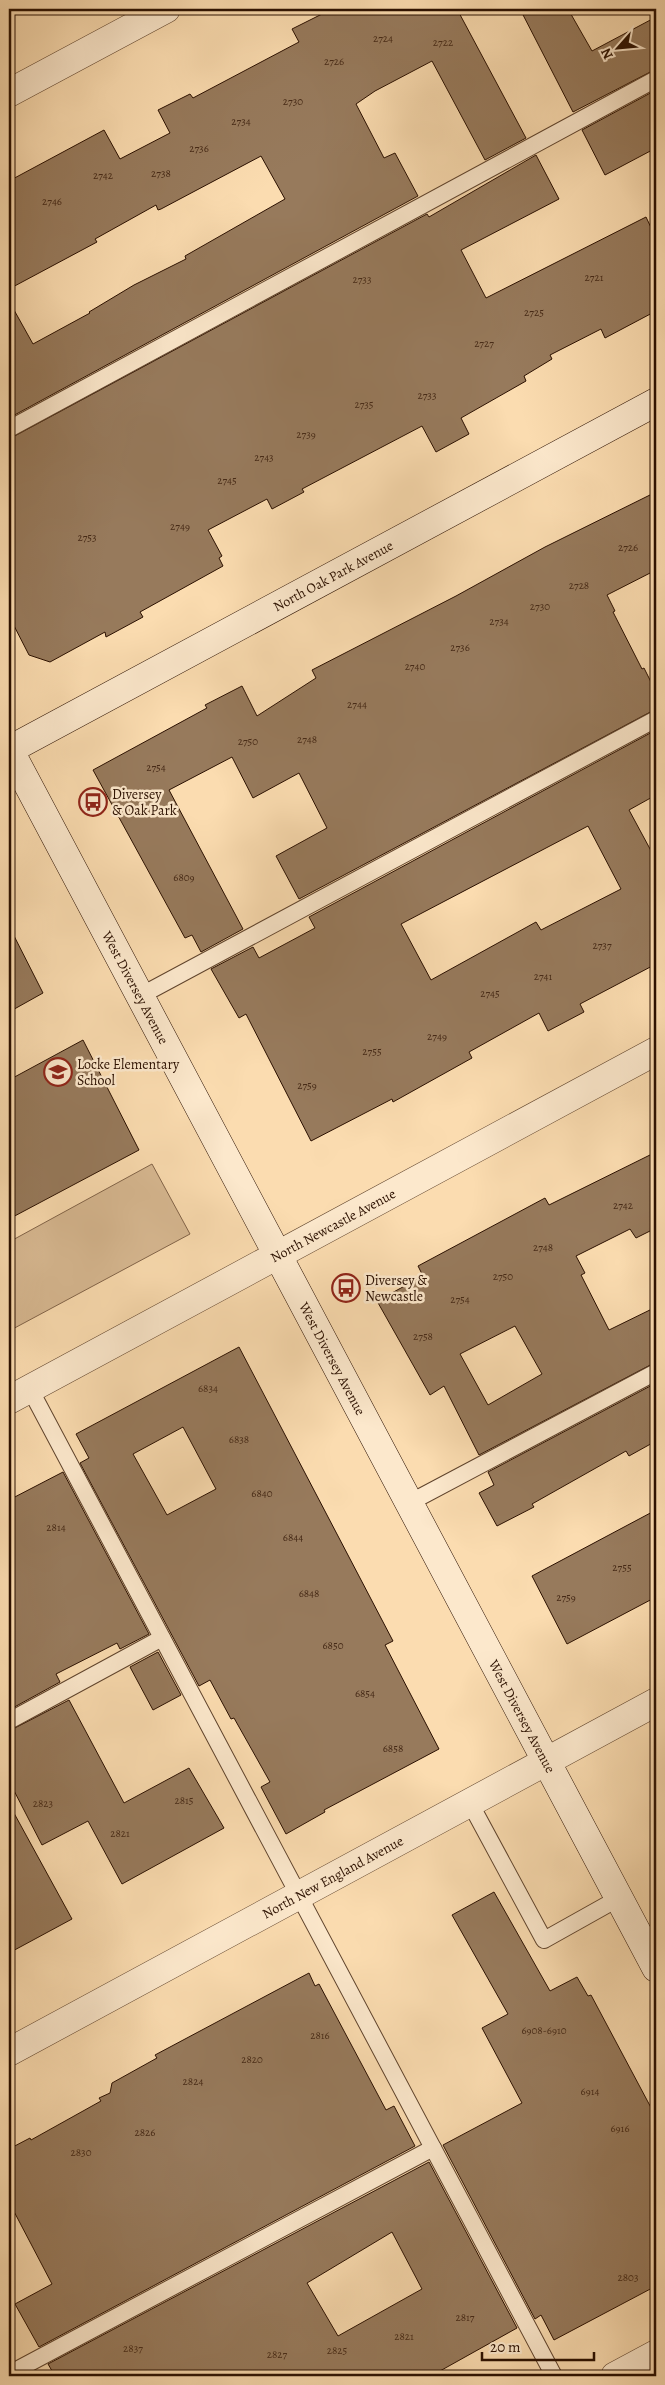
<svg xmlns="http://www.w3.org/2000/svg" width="665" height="2385" font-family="Alegreya,serif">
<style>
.green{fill:#d8b992;stroke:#826449}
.building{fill:#977a5c;stroke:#2b1000;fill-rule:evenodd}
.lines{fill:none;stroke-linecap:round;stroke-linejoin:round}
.lane-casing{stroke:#5f432c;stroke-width:18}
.street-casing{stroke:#5f432c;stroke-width:29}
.secondary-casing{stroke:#2b1000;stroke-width:29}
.lane{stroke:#fce8cc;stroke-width:16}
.street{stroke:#fce8cc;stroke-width:28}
.secondary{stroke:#fce8cc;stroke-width:28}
.labels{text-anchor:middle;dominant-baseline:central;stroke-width:5;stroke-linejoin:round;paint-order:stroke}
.number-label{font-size:11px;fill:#462a17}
.street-label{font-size:14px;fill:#2b1000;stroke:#fce8cc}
.poi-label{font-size:14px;fill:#2b1000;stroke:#fce8cc;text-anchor:start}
</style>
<rect width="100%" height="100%" fill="#fbdcb0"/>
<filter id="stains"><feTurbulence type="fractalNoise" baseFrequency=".004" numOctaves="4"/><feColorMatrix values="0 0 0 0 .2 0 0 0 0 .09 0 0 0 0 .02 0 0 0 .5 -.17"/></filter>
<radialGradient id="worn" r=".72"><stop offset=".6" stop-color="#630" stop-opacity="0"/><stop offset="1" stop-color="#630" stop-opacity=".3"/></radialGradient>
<path class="green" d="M152 1164 190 1234 9 1331V1242Z"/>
<g class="building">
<path d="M332 9H457L526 138 485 160 432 61 375 91 356 104 384 158 395 153 418 196 9 418V301L33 344 90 313 89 312 134 285 186 259 185 256 285 199 261 156 161 209 158 210 156 205 95 239 97 242 9 289V181L104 130 120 159 170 133 158 110 190 94 193 98 299 42 292 29Z"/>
<path d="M520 9H568L592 51 656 17V69L573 112Z"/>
<path d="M656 90V148L605 175 582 130Z"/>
<path d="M536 155 559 199 461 250 486 298 646 217 656 238V311L605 338 601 329 550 355 552 359 524 376 526 381 461 418 469 434 436 452 422 426 302 489 304 492 272 509 267 499 208 530 222 556 219 558 223 566 140 612 143 617 106 637 105 632 50 662 29 655 9 616V439L427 214 429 217Z"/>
<path d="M656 492V570L607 595 615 611 613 612 642 669 644 668 656 692V709L299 899 276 856 327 828 299 773 253 798 232 757 169 790 243 929 201 952 192 935 185 938 93 770 207 708 205 705 242 686 257 716 316 678 312 670 456 596 545 547Z"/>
<path d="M656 730V795L629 810 656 860V964L580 1004 584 1012 548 1031 539 1013 469 1052 472 1058 393 1102 392 1099 311 1141 246 1014 239 1018 211 969 253 947 259 958 315 928 309 917ZM588 826 621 889 541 930 536 922 431 980 401 924Z"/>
<path d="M9 926 43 993 9 1012Z"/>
<path d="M83 1040 139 1150 9 1219V1080Z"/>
<path d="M656 1152V1228L636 1238 630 1229 576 1256 585 1273 581 1275 609 1330 656 1307V1362L479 1455 444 1386 430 1395 377 1301 423 1276 418 1266 545 1198 549 1205ZM515 1326 542 1374 488 1405 460 1354Z"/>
<path d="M239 1347 393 1641 385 1645 439 1749 324 1810 325 1812 286 1834 261 1787 270 1782 234 1718 231 1719 210 1680 199 1686 80 1463 89 1458 76 1434ZM183 1427 216 1489 167 1515 133 1454Z"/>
<path d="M656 1383V1441L629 1456 626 1451 532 1504 534 1507 497 1526 479 1493 494 1485 488 1472Z"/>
<path d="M63 1472 149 1634 120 1649 117 1643 56 1674 60 1682 9 1710V1500Z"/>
<path d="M656 1510V1597L567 1644 532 1576Z"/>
<path d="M158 1652 181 1695 153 1710 130 1667Z"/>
<path d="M69 1700 124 1803 189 1768 224 1828 122 1884 88 1821 42 1845 9 1781V1731Z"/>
<path d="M9 1804 72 1919 9 1953Z"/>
<path d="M494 1892 550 1991 577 1977 588 1996 591 1995 656 2117V2286L554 2340 541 2315 535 2319 443 2145 522 2103 482 2028 508 2014 452 1915Z"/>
<path d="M309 1973 315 1986 319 1984 386 2110 394 2106 415 2146 39 2347 15 2304 52 2284 9 2202V2149L30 2138 31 2140 101 2101 99 2098 110 2093 112 2083 157 2058 155 2055Z"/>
<path d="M429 2162 517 2328 431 2376H55L48 2364ZM392 2232 422 2289 338 2336 307 2283Z"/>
</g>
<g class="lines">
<defs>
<g id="lane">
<path d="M9 429 656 79"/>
<path d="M140 996 656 719"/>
<path d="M30 1389 554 2376"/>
<path d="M409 1503 656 1372"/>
<path d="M9 1721 162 1638"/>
<path d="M470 1803 544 1940 619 1898"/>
<path d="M9 2374 433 2148"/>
</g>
<g id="street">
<path d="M9 93 166 9"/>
<path id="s1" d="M9 1400 656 1051"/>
<path id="s2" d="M9 2052 656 1702"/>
<path d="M615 2376 656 2354"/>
</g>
<g id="secondary">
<path id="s3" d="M9 749 656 1968"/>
<path id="s4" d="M9 750 656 402"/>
</g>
</defs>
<use href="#lane" class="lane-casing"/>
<use href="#street" class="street-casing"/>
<use href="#secondary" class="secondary-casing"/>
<use href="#lane" class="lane"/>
<use href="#street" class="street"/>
<use href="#secondary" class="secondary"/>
</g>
<defs>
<symbol id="bus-ring" viewBox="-11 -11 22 22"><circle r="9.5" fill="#fce8cc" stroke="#8f2418" stroke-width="1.5"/><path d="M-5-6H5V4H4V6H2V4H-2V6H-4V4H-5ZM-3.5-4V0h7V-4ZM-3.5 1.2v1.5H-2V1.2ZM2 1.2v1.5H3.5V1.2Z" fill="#8f2418"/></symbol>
<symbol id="school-ring" viewBox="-11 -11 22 22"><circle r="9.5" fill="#fce8cc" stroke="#8f2418" stroke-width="1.5"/><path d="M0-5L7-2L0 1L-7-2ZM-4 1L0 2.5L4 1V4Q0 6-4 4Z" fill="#8f2418"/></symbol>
</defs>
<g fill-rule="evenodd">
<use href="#bus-ring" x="77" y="786" width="32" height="32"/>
<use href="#school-ring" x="42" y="1056" width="32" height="32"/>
<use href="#bus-ring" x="330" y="1272" width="32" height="32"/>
</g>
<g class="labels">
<g class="number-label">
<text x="383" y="38">2724</text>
<text x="443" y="42">2722</text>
<text x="334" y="61">2726</text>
<text x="293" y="101">2730</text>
<text x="241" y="121">2734</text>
<text x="199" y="148">2736</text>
<text x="161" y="173">2738</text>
<text x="103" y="175">2742</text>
<text x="52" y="201">2746</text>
<text x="594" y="277">2721</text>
<text x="362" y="279">2733</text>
<text x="534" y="312">2725</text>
<text x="484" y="343">2727</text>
<text x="427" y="395">2733</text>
<text x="364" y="404">2735</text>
<text x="306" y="434">2739</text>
<text x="264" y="457">2743</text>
<text x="227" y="480">2745</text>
<text x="180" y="526">2749</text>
<text x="87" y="537">2753</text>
<text x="628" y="547">2726</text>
<text x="579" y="585">2728</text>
<text x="540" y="606">2730</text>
<text x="499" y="621">2734</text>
<text x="460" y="647">2736</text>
<text x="415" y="666">2740</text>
<text x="357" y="704">2744</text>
<text x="307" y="739">2748</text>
<text x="248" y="741">2750</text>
<text x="156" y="767">2754</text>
<text x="184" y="877">6809</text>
<text x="602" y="945">2737</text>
<text x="543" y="976">2741</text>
<text x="490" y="993">2745</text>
<text x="437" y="1036">2749</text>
<text x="372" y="1051">2755</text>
<text x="307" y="1085">2759</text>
<text x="623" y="1205">2742</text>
<text x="543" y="1247">2748</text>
<text x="503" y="1276">2750</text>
<text x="460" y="1299">2754</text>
<text x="423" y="1336">2758</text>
<text x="208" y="1388">6834</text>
<text x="239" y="1439">6838</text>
<text x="262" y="1493">6840</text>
<text x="56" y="1527">2814</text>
<text x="293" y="1537">6844</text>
<text x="622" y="1567">2755</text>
<text x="309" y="1593">6848</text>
<text x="566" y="1597">2759</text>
<text x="333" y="1645">6850</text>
<text x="365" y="1693">6854</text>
<text x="393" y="1748">6858</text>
<text x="184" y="1800">2815</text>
<text x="43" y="1803">2823</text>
<text x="120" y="1833">2821</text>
<text x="544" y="2030">6908-6910</text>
<text x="320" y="2035">2816</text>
<text x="252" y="2059">2820</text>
<text x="193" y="2081">2824</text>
<text x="590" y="2091">6914</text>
<text x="620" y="2128">6916</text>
<text x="145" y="2132">2826</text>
<text x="81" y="2152">2830</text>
<text x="628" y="2277">2803</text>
<text x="465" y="2317">2817</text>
<text x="404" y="2336">2821</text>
<text x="133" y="2348">2837</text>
<text x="337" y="2350">2825</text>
<text x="277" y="2354">2827</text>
</g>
<g class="street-label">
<text stroke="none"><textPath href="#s4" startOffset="368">North Oak Park Avenue</textPath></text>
<text stroke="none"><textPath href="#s3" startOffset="270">West Diversey Avenue</textPath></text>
<text stroke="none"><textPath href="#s1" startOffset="368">North Newcastle Avenue</textPath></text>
<text stroke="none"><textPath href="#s3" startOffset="690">West Diversey Avenue</textPath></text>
<text stroke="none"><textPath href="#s3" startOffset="1095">West Diversey Avenue</textPath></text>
<text stroke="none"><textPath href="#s2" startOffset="368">North New England Avenue</textPath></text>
</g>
<g class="poi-label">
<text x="112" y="794">Diversey<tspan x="112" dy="16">&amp; Oak Park</tspan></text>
<text x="77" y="1064">Locke Elementary<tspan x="77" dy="16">School</tspan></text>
<text x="365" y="1280">Diversey &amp;<tspan x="365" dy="16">Newcastle</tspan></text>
</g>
</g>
<rect width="665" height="2385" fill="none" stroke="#fbdcb0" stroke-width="30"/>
<rect x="10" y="10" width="645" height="2365" fill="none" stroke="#2b1000" stroke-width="2.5"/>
<rect x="15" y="15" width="635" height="2355" fill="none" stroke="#2b1000"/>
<g transform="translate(618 48) rotate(243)" stroke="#fce8cc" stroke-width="4" paint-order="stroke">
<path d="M0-4L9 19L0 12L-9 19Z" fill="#2b1000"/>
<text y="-8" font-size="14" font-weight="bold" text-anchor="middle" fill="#2b1000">N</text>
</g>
<path d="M482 2352v8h112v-8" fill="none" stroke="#2b1000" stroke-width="2.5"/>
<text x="490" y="2352" font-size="15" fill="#2b1000" stroke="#fce8cc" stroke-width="4" paint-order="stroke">20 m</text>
<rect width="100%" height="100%" filter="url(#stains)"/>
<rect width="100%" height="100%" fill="url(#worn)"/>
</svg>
